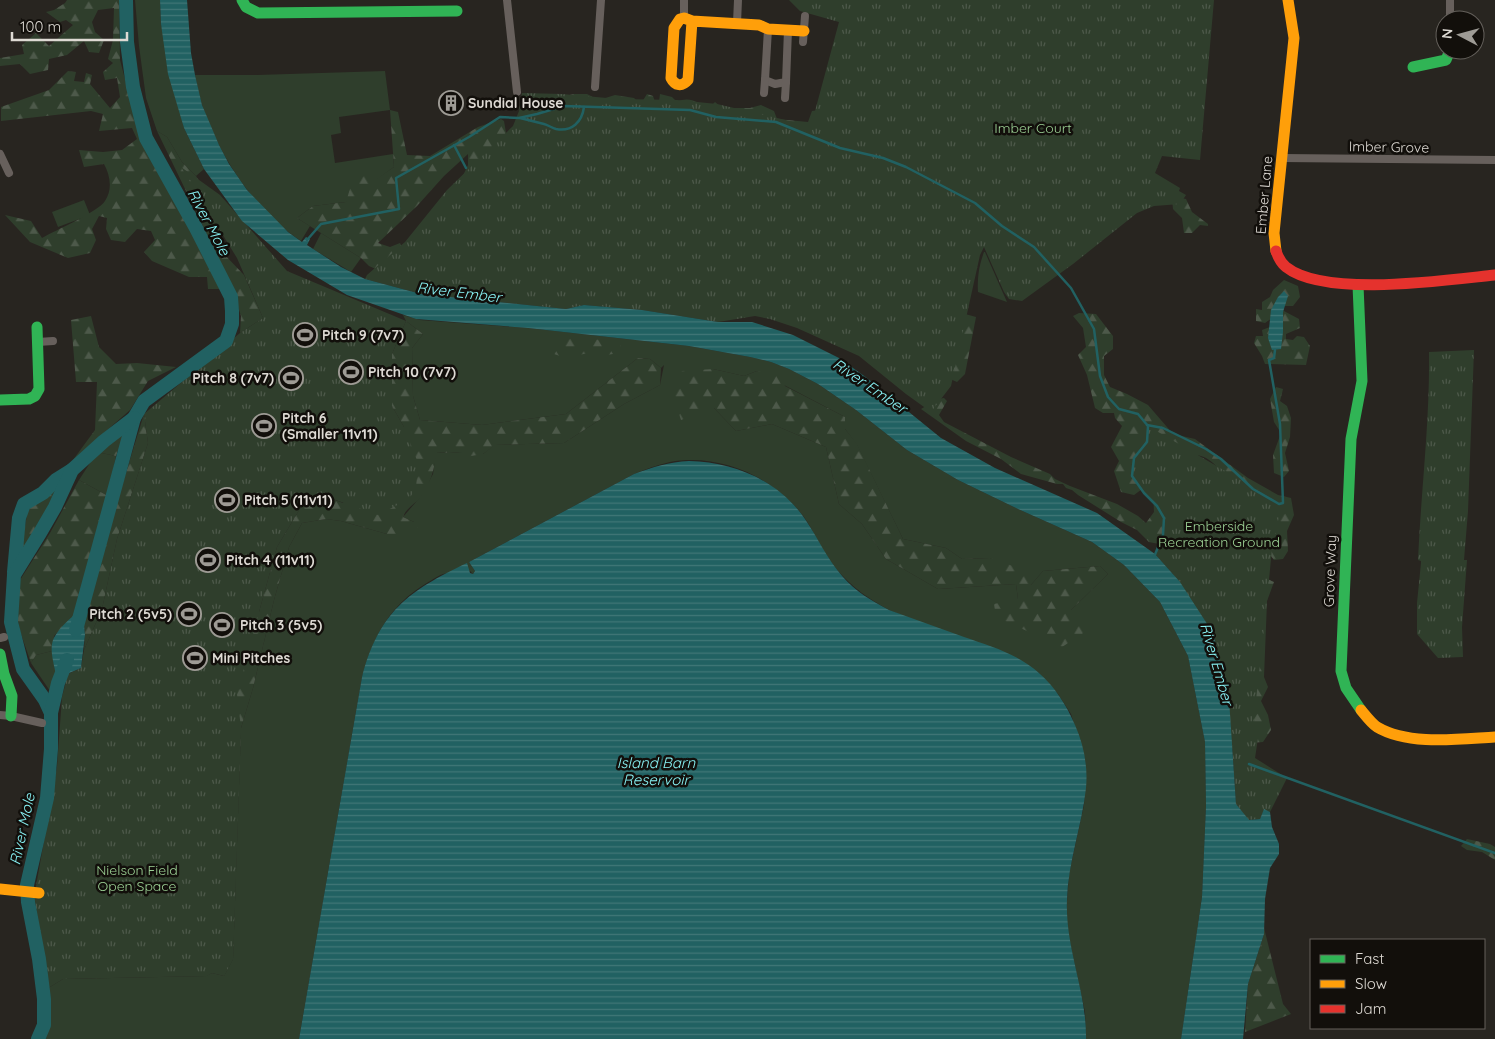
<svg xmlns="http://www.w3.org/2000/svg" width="1495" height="1039" font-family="Quicksand,sans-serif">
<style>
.green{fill:#2f3e2c;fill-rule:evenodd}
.forest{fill:url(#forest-firs);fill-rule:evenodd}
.park{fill:url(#park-tufts)}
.water{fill:url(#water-rules)}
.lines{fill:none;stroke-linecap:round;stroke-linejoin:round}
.stream{stroke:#216162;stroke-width:2.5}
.river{stroke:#216162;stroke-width:14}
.street{stroke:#67605c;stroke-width:8}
.fast{stroke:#30b455;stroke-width:11}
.slow{stroke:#ff9f0a;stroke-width:11}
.jam{stroke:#e5322d;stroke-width:11}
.labels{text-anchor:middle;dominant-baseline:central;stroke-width:5;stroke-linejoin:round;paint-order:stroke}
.poi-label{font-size:14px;font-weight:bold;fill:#dedad4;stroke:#120f0b;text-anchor:start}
.park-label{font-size:14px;fill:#9cd195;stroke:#120f0b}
.street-label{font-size:14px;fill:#dedad4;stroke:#120f0b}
.water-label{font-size:15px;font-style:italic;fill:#88f3f5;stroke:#120f0b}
</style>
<defs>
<pattern id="forest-firs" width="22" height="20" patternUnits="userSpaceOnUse" patternTransform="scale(1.25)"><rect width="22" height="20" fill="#2f3e2c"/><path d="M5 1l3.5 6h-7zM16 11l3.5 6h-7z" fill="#4d594a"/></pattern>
<pattern id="park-tufts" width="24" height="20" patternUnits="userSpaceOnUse" patternTransform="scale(1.25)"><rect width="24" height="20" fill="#2f3e2c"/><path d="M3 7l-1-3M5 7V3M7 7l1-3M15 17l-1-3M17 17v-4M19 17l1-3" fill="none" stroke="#4d594a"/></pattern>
<pattern id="water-rules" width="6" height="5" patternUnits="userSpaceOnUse" patternTransform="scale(1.25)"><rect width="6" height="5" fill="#216162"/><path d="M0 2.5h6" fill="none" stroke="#417778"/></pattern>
</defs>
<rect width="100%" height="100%" fill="#282520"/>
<g class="green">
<path d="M135 0H160L161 24 184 128 204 169 196 176 182 162 167 137 157 131 146 98 139 46Z"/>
<path d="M385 71 390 110 339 117 341 133 331 135 335 163 393 154 394 167 346 202 313 206 297 218 310 226 301 241C255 211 219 156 202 105 199 95 197 85 195 75H257Z"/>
<path d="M84 200 90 215 58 227 52 212Z"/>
<path d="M321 233 361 258 351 272 313 249Z"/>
<path d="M984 252H985L1007 302 978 292C977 278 979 265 984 252Z"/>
<path d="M403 315 420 320 528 328 689 346 750 357 771 362 789 369 818 384 856 410 907 450 958 480 1018 509 1092 542 1124 565 1160 602 1188 656 1205 742 1206 806 1202 897 1181 1039H1086L1085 1012 1069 938 1067 921V901L1069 874 1084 805 1086 774 1085 759 1071 714 1058 694 1039 673 889 610C863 596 841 579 825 553 817 541 812 528 804 517 774 477 720 453 670 462 657 465 646 469 634 474L469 562 475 571 473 574 470 571C461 572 451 572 443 574 435 577 426 584 419 588 387 610 372 640 362 677L299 1039H44L50 1014 45 990 63 979 206 976 212 973 224 976 233 959 241 728 253 688 274 600 289 547 302 523 326 519 341 521 387 534 414 522 403 517 421 496 433 474 436 452 449 453 461 452 483 454 494 445 564 443 624 404 660 385 664 365 661 368 650 359 638 358 566 414 482 425 420 420 413 396 412 348 423 334 406 321ZM713 369 744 376 757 371 845 417V429L857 445 903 539 946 548 962 559 990 558 1031 585 1043 571 1100 566 1108 574 1071 610 1018 599 1016 584 938 589 886 559 862 524 839 504 826 447 772 424 736 431 714 408Z"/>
<path d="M97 452 116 456 108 496 79 480Z"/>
<path d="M52 651 56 675 50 691 31 663 36 655Z"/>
</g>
<g class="forest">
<path d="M67 0H119L120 60 139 133 222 289H208L207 277H189L152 261 144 252 155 240 151 231 137 229 125 242 111 240 106 229 107 218 99 216 92 229 96 240 90 253 68 258 30 242 5 215 31 221 42 238C56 230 98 212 105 201 113 189 110 175 104 164L84 167 79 150 103 152 122 150 137 139 132 128 99 131 103 114 91 111 1 121V107L49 90 68 71 76 72 74 81 84 82 86 73 92 75 90 84 110 108 120 97 117 78 105 80 103 72 113 63 108 59 113 40 114 8 98 10 92 22 95 32 104 40 99 53 89 52 84 41 67 55 49 59 48 70 30 74 20 64 0 66V58L24 54 22 45 36 33 49 46 73 25 66 20 60 22 46 12 54 10 65 3Z"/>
<path d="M574 94H587L599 100 615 95 634 98 638 102H642L647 94 653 96 655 102H659L660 94 672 97 677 102C689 96 698 102 708 109L715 102 722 108H750L761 105 774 111 777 119 808 122 812 111 826 109 1002 236 378 270 369 266 361 258 297 218 313 206 346 202 355 172 375 180 394 167 390 110 398 112 407 155 430 156 478 127 501 119 504 121 506 133 498 152 561 97ZM468 154V165L460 182 407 257 400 243 390 247 378 243 417 206 444 176Z"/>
<path d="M157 131 167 137 182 162 196 176 217 210 221 251 244 275 263 318 240 333 241 316 231 284Z"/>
<path d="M1176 197 1186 199 1192 212 1208 224V226L1200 225 1192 233H1184L1182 218 1173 209 1172 198Z"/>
<path d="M1284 280 1298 286 1300 297 1293 306H1284L1282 310 1299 319 1300 328 1286 334V339L1293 340 1297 336 1304 337 1310 346 1306 365 1265 364 1262 356 1254 343 1256 336H1263L1262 330 1281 323 1276 315 1265 323 1256 321V309L1262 310V302L1270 297 1273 290Z"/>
<path d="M1079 313 1096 314 1113 336V349L1104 356V375L1110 387 1127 394 1148 405 1173 434 1195 439 1248 478 1278 495 1291 498 1294 515 1287 531 1288 551 1283 559 1274 560 1268 552C1255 529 1228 469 1206 458 1199 454 1188 454 1179 453L1153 481 1134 495 1121 492 1114 471 1119 461 1111 447 1122 426 1115 418 1114 413H1103L1095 408 1087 375 1078 355 1086 347 1083 328 1073 316Z"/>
<path d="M965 314 976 317 965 374 957 382 948 378Z"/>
<path d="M91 316 99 347 116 364 137 363 176 367 148 381 130 410 73 460 95 430 97 382H76L71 320Z"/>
<path d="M406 321 423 334 412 348 413 396 420 420 482 425 566 414 638 358 650 359 661 368 660 385 624 404 564 443 495 445 483 454 465 457 461 452 449 453 437 452C434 469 431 483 421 497 415 504 406 508 403 517L414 522 418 527 406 535 387 534 341 521 326 519 302 523 289 547 274 600 253 688 241 728 233 959 224 976 121 647 259 612 277 547 301 507 327 497 343 503 404 427 392 406V354Z"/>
<path d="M561 334 573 338 619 341 623 352 602 356 588 353 566 358 548 352 547 345 558 338Z"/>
<path d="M713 369 744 376 757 371 782 377 785 386 845 417V429L857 444 903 539 946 548 962 559 990 558 1027 571 1031 585 1043 571 1100 566 1108 574 1071 610 1085 632 1062 647 996 617 994 604 1018 599 1016 584 938 589 886 559 862 524 839 504 826 447 772 424 736 431 714 408 681 420 671 389 682 371Z"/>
<path d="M1276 387 1283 389 1280 401 1287 406 1291 418 1290 437 1285 453 1289 471 1284 477 1274 473 1273 455 1281 433 1274 422 1270 399Z"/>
<path d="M944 398 947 401 939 415 944 422 1011 457 1050 474 1055 479 1070 486 1117 504 1138 516 1146 523 1154 512 1153 490 1216 567 1240 748 1230 749 1164 545 1149 542 1137 530 1121 522 1078 495 1072 490 1066 488 1063 484H1057L1021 474 1001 459 966 441 921 409 938 399Z"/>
<path d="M144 414 148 443 117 539 102 609 84 650 85 635 83 613Z"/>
<path d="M126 431 116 456 97 452Z"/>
<path d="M79 480 108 496 77 612 54 636 52 651 36 655 31 663 20 631 16 611 20 580 50 533Z"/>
<path d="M62 482 20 559 28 508Z"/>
<path d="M1263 577 1274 582 1267 601 1264 677 1268 687 1261 701 1268 715 1271 730 1263 742 1250 743Z"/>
<path d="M1467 839 1490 844 1495 847V860L1482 852 1467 850 1461 846Z"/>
<path d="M1264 928 1283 1004 1291 1014 1245 1032 1248 984 1264 934Z"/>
</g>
<g class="park">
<path d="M789 0H1214L1200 160 1162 156 1155 173 1180 188 1179 191 1186 195 1180 204 1154 206 1137 213 1073 264 1022 301 1009 299 1004 292 984 247 980 255 951 386 931 412 906 394 859 356 797 328 770 319 755 316 718 322 642 310 584 305 566 309 421 294 365 279 367 275 405 242 447 190 513 126 519 111 522 93 562 94 618 99 677 100 717 104 811 126 839 22 800 11Z"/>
<path d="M181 167 220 195 287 271 406 321 392 354V406L404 427 418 463 416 488 409 499 378 515 327 497 301 507 277 547 259 612 237 694 241 728 233 959 224 976 212 973 207 976 63 979 45 990 42 949 35 901V892L57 767 62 697 68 674 81 668 84 650 102 609 117 539 148 443 144 414 240 333 263 318 237 258Z"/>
<path d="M1474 350 1468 511 1464 560H1467L1462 627 1463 657 1438 658 1417 634V603L1421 563V561L1418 560C1421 491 1430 422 1429 352Z"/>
<path d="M1148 426 1220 468 1282 503 1272 548 1267 601 1254 718 1258 738 1255 758 1287 778 1270 812 1264 810 1260 819 1248 820 1236 804 1229 699 1180 582 1155 554 1163 535 1164 518 1157 506 1144 493 1132 476 1134 458 1147 442Z"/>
</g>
<g class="water">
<path d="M160 0H187L191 53 195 75 202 105 219 145 229 164 247 190 288 232 302 242 306 237 310 239 307 245 341 267 365 279 421 294 566 309 584 305 642 310 718 322H752L793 335 839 358 867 378 941 438 995 468 1097 513 1155 554 1180 582 1213 633 1229 699 1236 804 1249 820 1260 819 1264 809 1270 812 1272 827 1279 844V854L1270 868 1265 899 1264 934 1248 984 1243 1039H1181L1202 897 1206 806 1205 742 1188 656 1160 602 1124 565 1092 542 1018 509 958 480 907 450 856 410 818 384 789 369 771 362 750 357 689 346 528 328 416 319 347 295 288 260 242 221 204 169 184 128 168 74 161 24Z"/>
<path d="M1284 291 1288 296 1283 312V332L1281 349 1272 350 1268 338 1271 310 1278 297Z"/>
<path d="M689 461C735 462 779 481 805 519 818 538 827 559 843 577 855 591 872 601 889 610 914 619 939 628 964 637 990 646 1018 654 1039 673 1055 687 1067 706 1075 725 1084 745 1088 767 1086 788 1082 826 1068 862 1067 900 1065 948 1087 992 1086 1039H299L362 677C379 612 408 591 467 563L470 573 473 574 475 571 469 562 634 474C653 467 669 462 689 461Z"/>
<path d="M77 612 83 613 85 635 81 668 60 677 56 675C54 663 48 647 55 636 60 627 70 619 77 612Z"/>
</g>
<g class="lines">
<g class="stream">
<path d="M520 118C528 120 536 122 544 124 548 125 552 128 556 129 572 132 582 122 584 107"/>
<path d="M454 145 466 168"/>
<path d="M307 240 321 224 399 209 396 178 469 137 500 117 519 118 537 114 564 106 690 110 716 117 776 122 840 148 883 158 906 167 975 203 1002 226 1034 247 1071 288 1094 329 1100 376 1108 397 1119 409 1138 414 1148 426 1147 442 1134 458 1132 476 1144 493 1157 506 1164 518 1163 535 1154 557"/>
<path d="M1147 425 1163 428 1206 449 1221 459 1253 489 1279 504 1283 503 1280 424 1269 360 1274 358 1275 350"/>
<path d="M1249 764 1495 853"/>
</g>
<g class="river">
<path d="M14 572 19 518 24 504 43 493 56 480 72 470"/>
<path d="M76 630 134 418 144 401 226 341 232 324V311L231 297 196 228 146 138 133 87 127 42 126 0"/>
<path d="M51 713 45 700 23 669 11 622 14 575 40 533 55 507 72 470 104 441 134 418"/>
<path d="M38 1039 44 1025V999L39 959 28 902 27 885 47 798 51 749V713L58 683 67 660"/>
</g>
<g class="street">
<path d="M507 0 517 92"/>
<path d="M1450 0V20"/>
<path d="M684 18V0"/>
<path d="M737 23 738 0"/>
<path d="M768 29 765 80 775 84 786 82 788 30"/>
<path d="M803 42 805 16"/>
<path d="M595 87 601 0"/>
<path d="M764 93 765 80"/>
<path d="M785 98 786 82"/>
<path d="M0 154 9 173"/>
<path d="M1282 158 1495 160"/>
<path d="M38 342 53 341"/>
<path d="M0 638 4 637"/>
<path d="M0 715 11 716 42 723"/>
</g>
<g class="fast">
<path d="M242 0 246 7 258 13 457 11"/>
<path d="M1413 67 1446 60 1450 50"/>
<path d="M1358 285 1362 381 1351 439 1341 671 1346 688 1361 710"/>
<path d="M0 400 29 399 35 396 39 389 37 327"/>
<path d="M0 654 4 674 12 696 11 716"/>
</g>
<g class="slow">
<path d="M692 21 688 80C682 87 675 86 671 78L674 28 680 19 684 18 692 21 759 25 768 29 804 31"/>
<path d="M1276 251 1274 233 1294 38 1288 0"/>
<path d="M1361 710C1366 716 1371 723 1377 727 1409 746 1459 739 1495 737"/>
<path d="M0 889 39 893"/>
</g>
<path class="jam" d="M1276 251C1278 257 1281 263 1286 267 1325 298 1447 280 1495 275"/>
</g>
<defs>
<symbol id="building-ring" viewBox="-11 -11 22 22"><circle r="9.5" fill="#120f0b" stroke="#9e9b95" stroke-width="1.5"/><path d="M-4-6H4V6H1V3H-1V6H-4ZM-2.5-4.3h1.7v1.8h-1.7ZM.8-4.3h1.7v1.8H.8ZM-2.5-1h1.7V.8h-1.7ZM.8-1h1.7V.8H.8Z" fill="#9e9b95"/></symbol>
<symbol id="stadium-ring" viewBox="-11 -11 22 22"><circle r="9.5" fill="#120f0b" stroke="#9e9b95" stroke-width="1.5"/><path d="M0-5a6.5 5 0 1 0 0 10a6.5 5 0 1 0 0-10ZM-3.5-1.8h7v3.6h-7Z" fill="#9e9b95"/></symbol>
</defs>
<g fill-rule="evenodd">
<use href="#building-ring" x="437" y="89" width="28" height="28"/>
<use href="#stadium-ring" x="291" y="321" width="28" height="28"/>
<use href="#stadium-ring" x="337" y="358" width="28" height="28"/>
<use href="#stadium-ring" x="277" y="364" width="28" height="28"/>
<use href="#stadium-ring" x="250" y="412" width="28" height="28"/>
<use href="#stadium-ring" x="213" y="486" width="28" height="28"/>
<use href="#stadium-ring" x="194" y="546" width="28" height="28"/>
<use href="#stadium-ring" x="175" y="600" width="28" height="28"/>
<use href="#stadium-ring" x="208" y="611" width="28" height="28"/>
<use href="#stadium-ring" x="181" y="644" width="28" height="28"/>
</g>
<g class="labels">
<g class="poi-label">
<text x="468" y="103">Sundial House</text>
<text x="322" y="335">Pitch 9 (7v7)</text>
<text x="368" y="372">Pitch 10 (7v7)</text>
<text x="274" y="378" text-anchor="end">Pitch 8 (7v7)</text>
<text x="282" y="418">Pitch 6<tspan x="282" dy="16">(Smaller 11v11)</tspan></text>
<text x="244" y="500">Pitch 5 (11v11)</text>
<text x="226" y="560">Pitch 4 (11v11)</text>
<text x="172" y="614" text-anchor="end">Pitch 2 (5v5)</text>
<text x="240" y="625">Pitch 3 (5v5)</text>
<text x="212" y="658">Mini Pitches</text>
</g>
<g class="park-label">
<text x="1033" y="128">Imber Court</text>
<text x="1219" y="526">Emberside<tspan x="1219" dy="16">Recreation Ground</tspan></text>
<text x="137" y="870">Nielson Field<tspan x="137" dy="16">Open Space</tspan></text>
</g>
<g class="street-label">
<text transform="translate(1389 147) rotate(1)">Imber Grove</text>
<text transform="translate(1264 195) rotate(-85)">Ember Lane</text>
<text transform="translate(1330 571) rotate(-88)">Grove Way</text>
</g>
<g class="water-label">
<text transform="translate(209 222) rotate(62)">River Mole</text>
<text transform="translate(459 292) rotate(7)">River Ember</text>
<text transform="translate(870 386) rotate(34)">River Ember</text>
<text transform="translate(1217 664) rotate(74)">River Ember</text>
<text x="656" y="762">Island Barn<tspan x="656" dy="17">Reservoir</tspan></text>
<text transform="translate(22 829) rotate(-78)">River Mole</text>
</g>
</g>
<rect x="1310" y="939" width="175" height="90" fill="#120f0b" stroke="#64605b"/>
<rect x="1320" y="955" width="25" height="8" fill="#30b455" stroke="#64605b"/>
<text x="1355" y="964" font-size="15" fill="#dedad4">Fast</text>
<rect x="1320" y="980" width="25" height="8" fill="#ff9f0a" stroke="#64605b"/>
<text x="1355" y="989" font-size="15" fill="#dedad4">Slow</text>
<rect x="1320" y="1005" width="25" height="8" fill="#e5322d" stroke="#64605b"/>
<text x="1355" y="1014" font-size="15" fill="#dedad4">Jam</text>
<g transform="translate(1460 35) rotate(276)"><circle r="24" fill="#120f0b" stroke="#64605b"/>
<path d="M0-4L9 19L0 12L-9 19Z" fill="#9e9b95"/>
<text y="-8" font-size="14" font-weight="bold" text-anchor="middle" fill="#dedad4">N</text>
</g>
<path d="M12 32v8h115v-8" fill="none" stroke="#dedad4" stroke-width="2.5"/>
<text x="20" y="32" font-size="15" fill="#dedad4" stroke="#120f0b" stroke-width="4" paint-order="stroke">100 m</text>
</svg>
